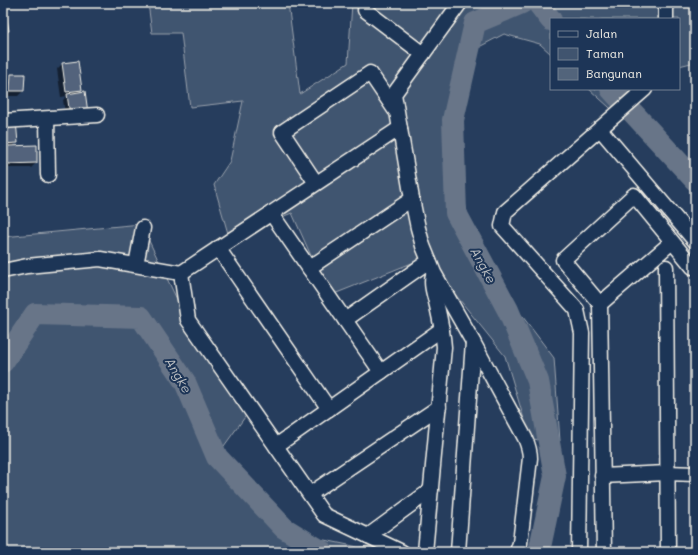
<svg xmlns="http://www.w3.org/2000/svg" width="698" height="555" font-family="Mali,sans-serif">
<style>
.green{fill:#40546f;stroke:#9aa2ac}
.shadow{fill:#0007}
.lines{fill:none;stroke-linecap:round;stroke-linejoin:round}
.river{stroke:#677588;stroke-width:22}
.building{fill:#52647b;stroke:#f4f1e8}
.minor-casing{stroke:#f4f1e8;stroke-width:17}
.minor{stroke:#1d3557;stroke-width:14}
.labels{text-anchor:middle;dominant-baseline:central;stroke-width:4;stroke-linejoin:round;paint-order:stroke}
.water-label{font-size:13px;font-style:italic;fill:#bcbfc2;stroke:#1d3557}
</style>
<rect width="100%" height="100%" fill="#263d5d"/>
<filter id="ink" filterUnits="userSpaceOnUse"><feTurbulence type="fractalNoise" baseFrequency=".025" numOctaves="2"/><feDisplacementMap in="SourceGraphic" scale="8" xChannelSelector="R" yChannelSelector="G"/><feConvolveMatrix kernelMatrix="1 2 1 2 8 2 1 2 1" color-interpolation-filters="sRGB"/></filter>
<g filter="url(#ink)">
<g class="green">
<path d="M148 3H288L300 94 348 63 352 3H695V62L679 66V19H551V54L540 44 504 34 479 47 453 145 476 255 554 358 560 441 530 439 505 356 442 278 432 255 329 296 292 213 229 237 214 185 230 161 243 101 190 107 181 33H152Z"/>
<path d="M589 89H641L619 116Z"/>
<path d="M141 224 183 312 250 410 211 464 281 531 358 547 399 544 425 552H3V237Z"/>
</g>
<g class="shadow">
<path d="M62 64 81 90 78 93 66 120 63 100 67 96 61 97 57 69Z"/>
<path d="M3 67 6 80 11 75H24L23 91 18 96H6V90L3 93Z"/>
<path d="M3 124 17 142 12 147 36 163 31 168H6L3 171Z"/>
</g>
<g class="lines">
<g class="river">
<path d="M522 3 475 23 453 120 456 213 508 310 538 381 555 476 539 552"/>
<path d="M538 3 551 20"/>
<path d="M611 89 695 180"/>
<path d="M3 362 35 314 141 317 185 382 217 457 284 528 323 552"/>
</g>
</g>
<g class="building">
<path d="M3 6H5L9 31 3 32Z"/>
<path d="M78 61 82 90 66 92 62 63Z"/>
<rect x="3" y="66" width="4" height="24"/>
<path d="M11 74H25L24 91H10Z"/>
<path d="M85 91 88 113 70 115 67 94Z"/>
<path d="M3 95H4L6 116H3Z"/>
<path d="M16 121 18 143 3 144V123Z"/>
<path d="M37 145V163L7 164V146Z"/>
<path d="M3 147H5L7 169H3Z"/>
</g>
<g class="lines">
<defs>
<g id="minor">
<path d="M460 3 394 94 412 199 418 228 423 246 434 273 473 342 525 438C528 445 530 451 530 458L520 543 517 552"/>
<path d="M365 10 423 54"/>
<path d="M666 19V3"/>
<path d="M47 119 48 175"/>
<path d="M3 121 97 115"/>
<path d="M600 129 695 241"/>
<path d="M316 183 282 132 370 73 395 110"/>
<path d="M271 213 381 372"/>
<path d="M218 248 329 409"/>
<path d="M136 265 143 228"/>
<path d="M666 267 668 552"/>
<path d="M309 268 412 199"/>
<path d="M3 271 27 266 100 259 181 273 188 320 324 515 402 552"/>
<path d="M181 273 400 128"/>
<path d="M600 304 672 242"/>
<path d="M345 320 429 261"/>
<path d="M276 446 442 329"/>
<path d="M602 476 667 473 695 474"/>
<path d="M310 494 439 407"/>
<path d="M368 536 431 490"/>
<path d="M425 552 444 347C443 333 440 319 437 306 435 297 430 284 433 275"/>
<path d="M458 552 473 342"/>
<path d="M579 552 582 333 577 310 502 226 505 212 645 89"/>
<path d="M604 552 600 304 563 260 634 195 693 267"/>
</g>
</defs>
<use href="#minor" class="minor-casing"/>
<use href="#minor" class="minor"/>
</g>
</g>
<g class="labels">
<g class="water-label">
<text transform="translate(484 265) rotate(62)">Angke</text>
<text transform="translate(179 375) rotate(60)">Angke</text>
</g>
</g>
<rect width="698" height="555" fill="none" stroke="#1d3557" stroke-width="16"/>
<rect x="8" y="8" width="682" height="539" fill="none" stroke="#f4f1e8" stroke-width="1.5" filter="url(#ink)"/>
<rect x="550" y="18" width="130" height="72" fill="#1d3557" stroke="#738091"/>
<rect x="558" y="31" width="20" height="6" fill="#1d3557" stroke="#738091"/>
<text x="586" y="38" font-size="12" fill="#f4f1e8">Jalan</text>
<rect x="558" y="48" width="20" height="12" fill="#40546f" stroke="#738091"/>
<text x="586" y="58" font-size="12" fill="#f4f1e8">Taman</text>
<rect x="558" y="68" width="20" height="12" fill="#52647b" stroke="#738091"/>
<text x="586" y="78" font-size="12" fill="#f4f1e8">Bangunan</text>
</svg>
